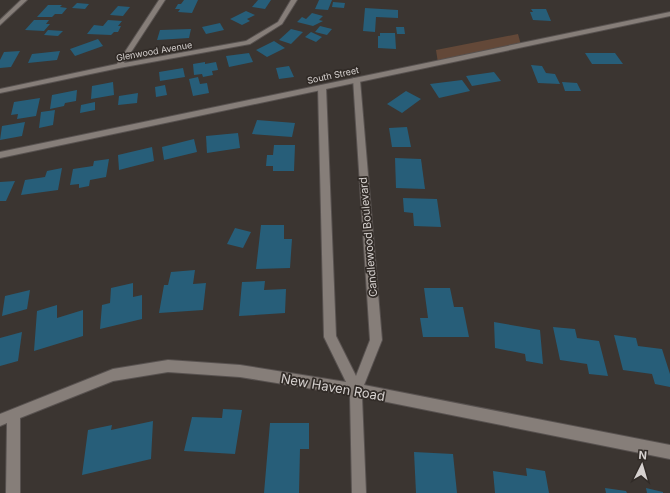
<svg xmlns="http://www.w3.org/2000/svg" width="670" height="493" font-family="Inter,sans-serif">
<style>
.green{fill:#634838}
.building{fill:#275e79}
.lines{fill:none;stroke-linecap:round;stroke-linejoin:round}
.minor-casing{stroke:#585250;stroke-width:2}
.tertiary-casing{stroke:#585250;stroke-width:2}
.minor{fill:#867e79;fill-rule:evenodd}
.tertiary{fill:#867e79;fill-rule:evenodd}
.labels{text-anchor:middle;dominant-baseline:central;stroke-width:3.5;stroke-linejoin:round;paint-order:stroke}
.far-street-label{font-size:9px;fill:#d6d1cf;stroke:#312b27}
.street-label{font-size:11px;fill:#d6d1cf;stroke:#312b27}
.near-street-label{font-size:13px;fill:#d6d1cf;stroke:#312b27}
</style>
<rect width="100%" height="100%" fill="#3b3531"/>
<path class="green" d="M518 34 521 45 438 63 436 50Z"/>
<g class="building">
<path d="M184 0H198L192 13 178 12 180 9H175L178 4H181Z"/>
<path d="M258 0H271L265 9 252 7Z"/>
<path d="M319 0H332L328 10 315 9Z"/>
<path d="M333 2 345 3 344 8 332 7Z"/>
<path d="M77 3 89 4 85 9 72 8Z"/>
<path d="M48 5H62L60 7 67 8 62 14H55L52 17H37Z"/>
<path d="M118 6 130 7 123 16 110 15Z"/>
<path d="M365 8 398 10V18L376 17 375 32 363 31Z"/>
<path d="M531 9H546L551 21 533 20 530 12H533Z"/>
<path d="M246 11 255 15 247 19 250 21 242 25 230 19Z"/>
<path d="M312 13 323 16 319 20 323 21 313 26 297 22 302 17 306 19Z"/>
<path d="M34 20H49L46 24H50L44 31 25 30Z"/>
<path d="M108 20 122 21 118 26H121L118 32H114L111 35 87 34 94 25 103 26Z"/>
<path d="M220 23 224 30 206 34 202 27Z"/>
<path d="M320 26 332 29 327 35 315 32Z"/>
<path d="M396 27H404L405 34H397Z"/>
<path d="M191 29 189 38 157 40 160 30Z"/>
<path d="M291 29 303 32 291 44 279 40Z"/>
<path d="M48 30 63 31 58 36 44 35Z"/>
<path d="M311 32 322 37 316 42 305 37Z"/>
<path d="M380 33H395L396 49 378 48V36H380Z"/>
<path d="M98 39 103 46 75 56 70 49Z"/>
<path d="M274 41 285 48 267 57 256 50Z"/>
<path d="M20 51 11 67 0 68V60L4 52Z"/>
<path d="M60 51 57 60 28 63 32 54Z"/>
<path d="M249 53 253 62 229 67 226 56Z"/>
<path d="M585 53H615L623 64H592Z"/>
<path d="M205 62V64L216 62 218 70 212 71 213 75 203 77 202 74 194 75 193 64Z"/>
<path d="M531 65 542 66 546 73 555 74 560 84 538 83Z"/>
<path d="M289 66 294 77 279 79 276 68Z"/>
<path d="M183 68 185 77 160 81 159 72Z"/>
<path d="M494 72 501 81 472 86 466 76Z"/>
<path d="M198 77 200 84 207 83 209 93 193 96 189 79Z"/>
<path d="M462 80 470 91 439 98 430 84Z"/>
<path d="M113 82 114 95 91 99 92 86Z"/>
<path d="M562 82 577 83 581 91H565Z"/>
<path d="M165 85 167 95 156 97 155 87Z"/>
<path d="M77 90 76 101 65 103 64 106 50 109 52 95Z"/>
<path d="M406 91 421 99 402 113 387 104Z"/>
<path d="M138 93 137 103 118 105 119 96Z"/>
<path d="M40 98 36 116 17 119 18 114 11 115 14 102Z"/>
<path d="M95 102V110L80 113 81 105Z"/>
<path d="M55 110 53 125 39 128 41 112Z"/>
<path d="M257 120 295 123 292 137 252 134Z"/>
<path d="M25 122 22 136 0 140 2 126Z"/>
<path d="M407 127 411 147H392L389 128Z"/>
<path d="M238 133 240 148 207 153 206 136Z"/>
<path d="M194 139 197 152 164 160 162 147Z"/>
<path d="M274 145H295L294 171H273V166H266L267 155H273Z"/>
<path d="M152 147 154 161 119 170 118 155Z"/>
<path d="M395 158 421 159 425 189 396 188Z"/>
<path d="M109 159 106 177 90 180 89 186 79 188V184L70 185 73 169 93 166 94 161Z"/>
<path d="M62 168 58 190 21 195 25 180 45 177 47 171Z"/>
<path d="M15 181 6 201H0V182Z"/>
<path d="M403 198 437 199 441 227 414 226 413 213 404 212Z"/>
<path d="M261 225H284V239H292L290 268 256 269Z"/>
<path d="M235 228 251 232 243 248 227 244Z"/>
<path d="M195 270 193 284 206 283 203 310 159 313 164 285H168L171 272Z"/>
<path d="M265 281 264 290 286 289 285 313 239 316 242 282Z"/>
<path d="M133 283V297L142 295V319L100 329 102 305 110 303 111 288Z"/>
<path d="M424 288H450L454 307H463L469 337H423L420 318H428Z"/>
<path d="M30 290 27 309 2 316 5 296Z"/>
<path d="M57 305V318L83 310V336L34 351 37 311Z"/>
<path d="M494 322 540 330 543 364 526 361 525 354 495 348Z"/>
<path d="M553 327 575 329 577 338 599 341 608 376 589 374 587 364 560 360Z"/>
<path d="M22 332 18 361 0 366V338Z"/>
<path d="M614 335 636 338 638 346 662 349 670 374V387L655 384 652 374 623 370Z"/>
<path d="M223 409 242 410 235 454 184 451 192 417 222 418Z"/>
<path d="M153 421 151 459 82 475 88 430 112 425 111 430Z"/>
<path d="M270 423H309V449H300L299 493H264Z"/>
<path d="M414 452 453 454 457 493H416Z"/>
<path d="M526 468 545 471 549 493H495L493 471 527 476Z"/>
<path d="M605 488 626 491 627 493H606Z"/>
<path d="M646 488 663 492V493H647Z"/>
</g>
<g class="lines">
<defs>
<g id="minor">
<path d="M21 0H27L0 25V20Z"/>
<path d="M159 0H165L124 63 246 41 278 22 291 0H297L282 24 250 44 119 68 0 93V89L117 64Z"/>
<path d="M353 78H356L360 80 382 340 364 385 670 445V459L362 397 366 493H352L350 395 240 377 168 372 113 381 20 418V493H6L7 423 0 426V414L113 369 168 360 240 365 346 382 324 337 318 87 322 85 326 87 336 336 356 376 370 340Z"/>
</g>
<path id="tertiary" d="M670 12V16L0 158V152Z"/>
</defs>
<use href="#minor" class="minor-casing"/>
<use href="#tertiary" class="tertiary-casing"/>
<use href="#minor" class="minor"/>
<use href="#tertiary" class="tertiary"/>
</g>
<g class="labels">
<g class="far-street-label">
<text transform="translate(154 51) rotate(-10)">Glenwood Avenue</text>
<text transform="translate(333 75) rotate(-12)">South Street</text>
</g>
<g class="street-label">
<text transform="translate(368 237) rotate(-95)">Candlewood Boulevard</text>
</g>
<g class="near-street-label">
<text transform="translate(333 387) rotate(10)">New Haven Road</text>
</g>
</g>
<g transform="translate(642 465) rotate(5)" stroke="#312b27" stroke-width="3" paint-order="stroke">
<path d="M0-3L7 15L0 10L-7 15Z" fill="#d6d1cf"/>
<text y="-6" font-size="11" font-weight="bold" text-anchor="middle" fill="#d6d1cf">N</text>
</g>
</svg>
